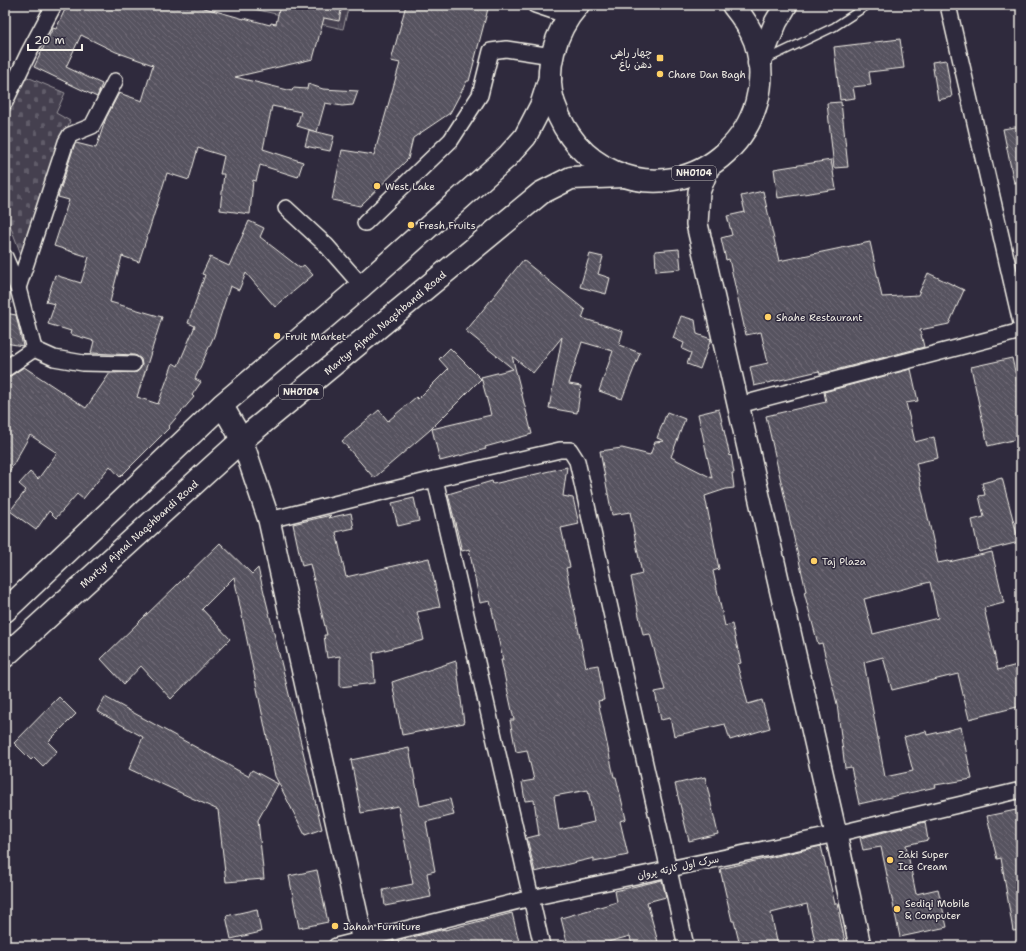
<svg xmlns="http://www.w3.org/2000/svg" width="1026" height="951" font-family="'Shantell Sans','Playpen Sans Arabic',sans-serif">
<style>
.cemetery{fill:url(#cemetery-stones);stroke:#9c989c}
.park{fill:url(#park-tufts);stroke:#9c989c}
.building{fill:url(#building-back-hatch);stroke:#f4f1e8;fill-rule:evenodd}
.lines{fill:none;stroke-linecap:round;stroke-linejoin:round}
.lane-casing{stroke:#f4f1e8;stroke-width:10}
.street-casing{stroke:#f4f1e8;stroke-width:18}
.secondary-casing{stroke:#f4f1e8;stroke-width:24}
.highway-casing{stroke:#f4f1e8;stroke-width:25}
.lane{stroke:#2f2a3d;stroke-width:7}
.street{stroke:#2f2a3d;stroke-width:15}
.secondary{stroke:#2f2a3d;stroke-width:21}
.highway{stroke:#2f2a3d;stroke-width:22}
.poi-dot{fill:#ffd166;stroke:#2f2a3d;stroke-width:1.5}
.labels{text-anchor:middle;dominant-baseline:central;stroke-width:3;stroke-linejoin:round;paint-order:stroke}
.shield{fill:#2f2a3d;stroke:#b9b5b5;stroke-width:1}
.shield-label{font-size:9px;font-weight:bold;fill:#f4f1e8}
.poi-label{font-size:10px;fill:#f4f1e8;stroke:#2f2a3d;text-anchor:start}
.street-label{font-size:10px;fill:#f4f1e8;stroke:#2f2a3d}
</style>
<defs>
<pattern id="cemetery-stones" width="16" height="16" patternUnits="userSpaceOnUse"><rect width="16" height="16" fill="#454050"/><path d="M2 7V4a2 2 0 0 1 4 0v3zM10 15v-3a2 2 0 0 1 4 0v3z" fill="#605c69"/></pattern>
<pattern id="park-tufts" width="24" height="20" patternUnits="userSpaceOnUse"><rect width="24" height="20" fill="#454050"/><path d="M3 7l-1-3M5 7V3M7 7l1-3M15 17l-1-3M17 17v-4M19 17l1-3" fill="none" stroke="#605c69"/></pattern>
<pattern id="building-back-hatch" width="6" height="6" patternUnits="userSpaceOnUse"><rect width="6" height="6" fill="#56525f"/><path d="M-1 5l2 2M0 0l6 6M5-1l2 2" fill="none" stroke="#6f6b76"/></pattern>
</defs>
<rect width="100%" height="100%" fill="#2f2a3d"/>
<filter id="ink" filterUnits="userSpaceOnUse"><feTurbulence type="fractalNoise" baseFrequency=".025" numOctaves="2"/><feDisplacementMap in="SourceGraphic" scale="8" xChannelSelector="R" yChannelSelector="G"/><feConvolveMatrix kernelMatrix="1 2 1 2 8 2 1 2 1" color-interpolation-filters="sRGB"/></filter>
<g filter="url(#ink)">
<g class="cemetery">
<path d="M25 76 65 93 56 113 70 121 22 257 5 212V121Z"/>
<path d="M5 266 12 285 5 310Z"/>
</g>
<path class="park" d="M236 5H349L343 29Z"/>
<g class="building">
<path d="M67 5H194L244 19V18L270 25 271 23 276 24 280 5H342L339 21 324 18 313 59 235 77 292 91 293 88 307 89 308 84 323 89 358 91 353 105 342 106 325 103 317 132 297 126 301 112 272 106 263 149 303 162 298 177 260 165 256 181 253 180 250 214 220 210 224 174H220L224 156 198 148 189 180 167 173 139 262 122 256 110 302 162 317 137 397 158 404 173 363 178 366 195 326 188 323 205 275 202 274 210 257 229 266 249 221 264 228 260 237 300 268 304 265 313 275 275 307 246 273 239 290 230 286 214 336 195 379 201 382 192 395 194 397 169 426 170 427 120 477 110 466 83 499 77 494 56 518 49 511 36 530 10 511 26 490 19 484 30 472 38 479 57 453 30 435 5 479V383L9 377 24 367 86 408 110 373 137 372 140 369 142 365 141 359 137 356 134 355 91 353 94 341 70 334 71 331 48 324 55 304 46 302 55 275 81 283 89 257 54 246 69 200 58 197 74 146 76 143 96 148 106 118 119 93 142 101 153 65 116 52 81 35 66 67 102 84 97 97 34 67 53 28 56 29Z"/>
<path d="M406 5H489L469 81H467L450 113 413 138 408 159 360 206 332 200 342 150 374 155 400 63 391 61Z"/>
<path d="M900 39 904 68 869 72 871 85 853 87 855 98 840 100 834 47Z"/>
<path d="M946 60 952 97 938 100 932 62Z"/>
<path d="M841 102 848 167 834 168 827 103Z"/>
<path d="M1021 126V182L1014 183 1003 129Z"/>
<path d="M309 130 334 136 330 151 305 146Z"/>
<path d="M831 160 836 189 778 198 774 169Z"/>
<path d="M763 191 779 261 870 242 882 297 918 295 928 273 964 290 949 324 920 330 924 347 820 374 819 371 754 386 750 367 768 363 761 332 746 335 729 259 726 260 721 238 732 235 727 216 745 212 741 196Z"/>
<path d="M679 249 681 269 656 271 655 251Z"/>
<path d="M590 254 603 257 598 274 610 278 606 294 580 287Z"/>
<path d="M523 260 585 310 582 318 623 331 619 345 640 353 622 399 599 391 613 351 582 342 569 384 581 386 577 413 549 408 562 337 533 373 512 356 532 434 485 447 486 449 440 461 432 429 491 415 481 377 513 369 466 331Z"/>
<path d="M5 313 16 315 23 346 5 343Z"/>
<path d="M681 316 695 320 697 334 711 339 700 369 687 364 691 353 682 349 684 343 673 338Z"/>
<path d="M450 348 481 379 430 430 374 478 342 441 379 410 388 421 416 397 418 399 448 369 439 359Z"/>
<path d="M1012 358 1021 398V438L988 446 971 367Z"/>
<path d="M911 369 918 401 906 403 915 442 934 437 938 458 916 463 938 563 948 561 949 562 992 552 1004 603 984 608 998 670 1021 664V706L969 719 958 674 892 690 883 657 864 662 885 777 913 771 904 737 926 731 927 735 961 727 972 779 935 785 936 787 859 804 851 767 845 768 837 704 822 643 818 644 804 592 806 591 766 416 826 402 824 392ZM930 582 938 618 873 634 864 599Z"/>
<path d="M719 409 730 456 731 455 734 473H732L734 488 726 489 705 496 719 569 713 571 725 626 732 624 741 663 737 664 748 704 762 700 770 728 730 740 725 724 674 736 670 718 661 720 655 692 665 690 650 634 643 635 631 577 642 574 630 512 612 515 600 451 622 448 650 455 655 442 664 441 657 438 667 412 685 419 671 457 712 478 698 414Z"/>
<path d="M567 467 563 496 573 498 579 524 561 528 570 567 566 568 586 667 598 665 604 700 598 701 614 777H616L626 819 620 821 628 855 594 862V858L535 872 527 838 539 835 534 800 525 801 522 782 534 780 527 750 516 752 510 720H514L501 660H503L490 601 480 603 469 549 462 551 448 494 492 481 493 484ZM588 790 594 822 559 830 554 796Z"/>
<path d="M1002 478 1019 542 979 552 972 520 984 517 979 496 985 495 982 483Z"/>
<path d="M414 498 419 521 398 526 392 503Z"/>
<path d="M351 513 354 528 336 532 346 577 429 558 440 607 417 612 424 640 373 653 375 683 340 687V656L327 658 324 635H327L310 564 302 566 293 524 331 515 328 518Z"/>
<path d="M220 543 252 574 258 568 322 829 305 835 275 776 234 577 202 609 230 639 171 699 141 666 124 684 101 659Z"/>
<path d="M456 661 464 723 402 735 392 682Z"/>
<path d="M59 697 76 714 48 742 57 751 43 766 34 757 31 760 14 743Z"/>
<path d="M105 697 248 776 252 770 278 784 258 820 264 879 226 882 218 810 129 769 143 737 97 711Z"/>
<path d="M409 748 420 806 450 799 454 815 426 822 435 871 427 873 431 897 385 906 383 890 413 884 398 806 361 813 351 760Z"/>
<path d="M705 777 718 834 689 841 675 784Z"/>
<path d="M1021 809V930L1013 931 1001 858 997 859 987 816Z"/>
<path d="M925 822 928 840 906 845 916 894 938 889 947 927 900 937 881 847 863 850 860 838Z"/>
<path d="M821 846 835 904H837L846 946H816L807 904 771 913 778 946H740L734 921H732L720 869Z"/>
<path d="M317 870 328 922 299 928 289 876Z"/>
<path d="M662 880 666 897 647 902 658 942 641 946H632L630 936 593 946H568L561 918 617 902 615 891Z"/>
<path d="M257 909 261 932 231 939 226 916Z"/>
<path d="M512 913 520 946H392V942L445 929V930Z"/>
</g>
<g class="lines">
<defs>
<path id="lane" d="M765 60 834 27 868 5"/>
<g id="street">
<path d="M535 5 568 16"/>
<path d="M948 5 1021 323"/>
<path d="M5 102 29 52 54 5"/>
<path d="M286 208 326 245 362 286"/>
<path d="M365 223 451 140 480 95 491 51 506 49 552 56"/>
<path d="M5 257 18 288 34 349"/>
<path d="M18 288 66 142 70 135 92 126 115 81"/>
<path d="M34 349 54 358 83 363 133 364"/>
<path d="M5 369 34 349"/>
<path d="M739 405 1021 331"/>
<path d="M435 479 542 946"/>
<path d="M269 520 435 479 560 450H570L577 461 686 946"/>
<path d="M336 946 531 898 836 834 1021 790"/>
</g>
<g id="secondary">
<path d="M709 166 699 192 697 224 836 834 860 946"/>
<path d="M222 405 242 440 269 520 364 946"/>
</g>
<g id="highway">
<path d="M578 5C555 31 543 70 554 104 565 135 583 158 614 172 697 208 783 127 755 41 750 28 742 16 733 5"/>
<path d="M759 63 776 22 786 5"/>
<path d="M5 611 222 405 362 286 507 157 525 137 541 106 550 78"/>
<path d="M5 656 242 440 541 193 571 178 624 176"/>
</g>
</defs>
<use href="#lane" class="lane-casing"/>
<use href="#street" class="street-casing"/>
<use href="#secondary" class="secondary-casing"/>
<use href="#highway" class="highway-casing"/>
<use href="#lane" class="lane"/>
<use href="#street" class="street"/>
<use href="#secondary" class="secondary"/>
<use href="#highway" class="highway"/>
</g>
</g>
<g class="poi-dot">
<rect x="656" y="54" width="8" height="8" rx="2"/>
<circle cx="660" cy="74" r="4"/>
<circle cx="377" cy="186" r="4"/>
<circle cx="411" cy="225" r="4"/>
<circle cx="768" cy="317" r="4"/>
<circle cx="277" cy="336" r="4"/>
<circle cx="814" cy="561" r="4"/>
<circle cx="890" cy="860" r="4"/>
<circle cx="897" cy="909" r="4"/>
<circle cx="335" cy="926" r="4"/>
</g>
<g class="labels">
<g class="shield">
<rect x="672" y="166" width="44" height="14" rx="3"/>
<rect x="279" y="385" width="44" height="14" rx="3"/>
</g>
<g class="shield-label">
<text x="694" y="173">NH0104</text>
<text x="301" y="392">NH0104</text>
</g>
<g class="poi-label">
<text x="652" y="52" text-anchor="end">چهار راهی<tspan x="652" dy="12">دهن باغ</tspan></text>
<text x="668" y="74">Chare Dan Bagh</text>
<text x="385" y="186">West Lake</text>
<text x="419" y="225">Fresh Fruits</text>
<text x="776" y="317">Shahe Restaurant</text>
<text x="285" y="336">Fruit Market</text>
<text x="822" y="561">Taj Plaza</text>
<text x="898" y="854">Zaki Super<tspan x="898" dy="12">Ice Cream</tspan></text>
<text x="905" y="903">Sediqi Mobile<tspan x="905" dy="12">&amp; Computer</tspan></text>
<text x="343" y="926">Jahan Furniture</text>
</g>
<g class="street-label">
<text transform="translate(385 323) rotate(-40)">Martyr Ajmal Naqshbandi Road</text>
<text transform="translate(139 534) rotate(-42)">Martyr Ajmal Naqshbandi Road</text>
<text transform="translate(678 867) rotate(-12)">سرک اول کارته پروان</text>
</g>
</g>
<rect width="1026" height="951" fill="none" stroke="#2f2a3d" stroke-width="20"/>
<rect x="10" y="10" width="1006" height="931" fill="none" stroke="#f4f1e8" stroke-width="1.5" filter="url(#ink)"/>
<path d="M28 44v6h54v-6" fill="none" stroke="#f4f1e8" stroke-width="2"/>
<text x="34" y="44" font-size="12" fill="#f4f1e8" stroke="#2f2a3d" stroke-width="3" paint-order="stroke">20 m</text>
</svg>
